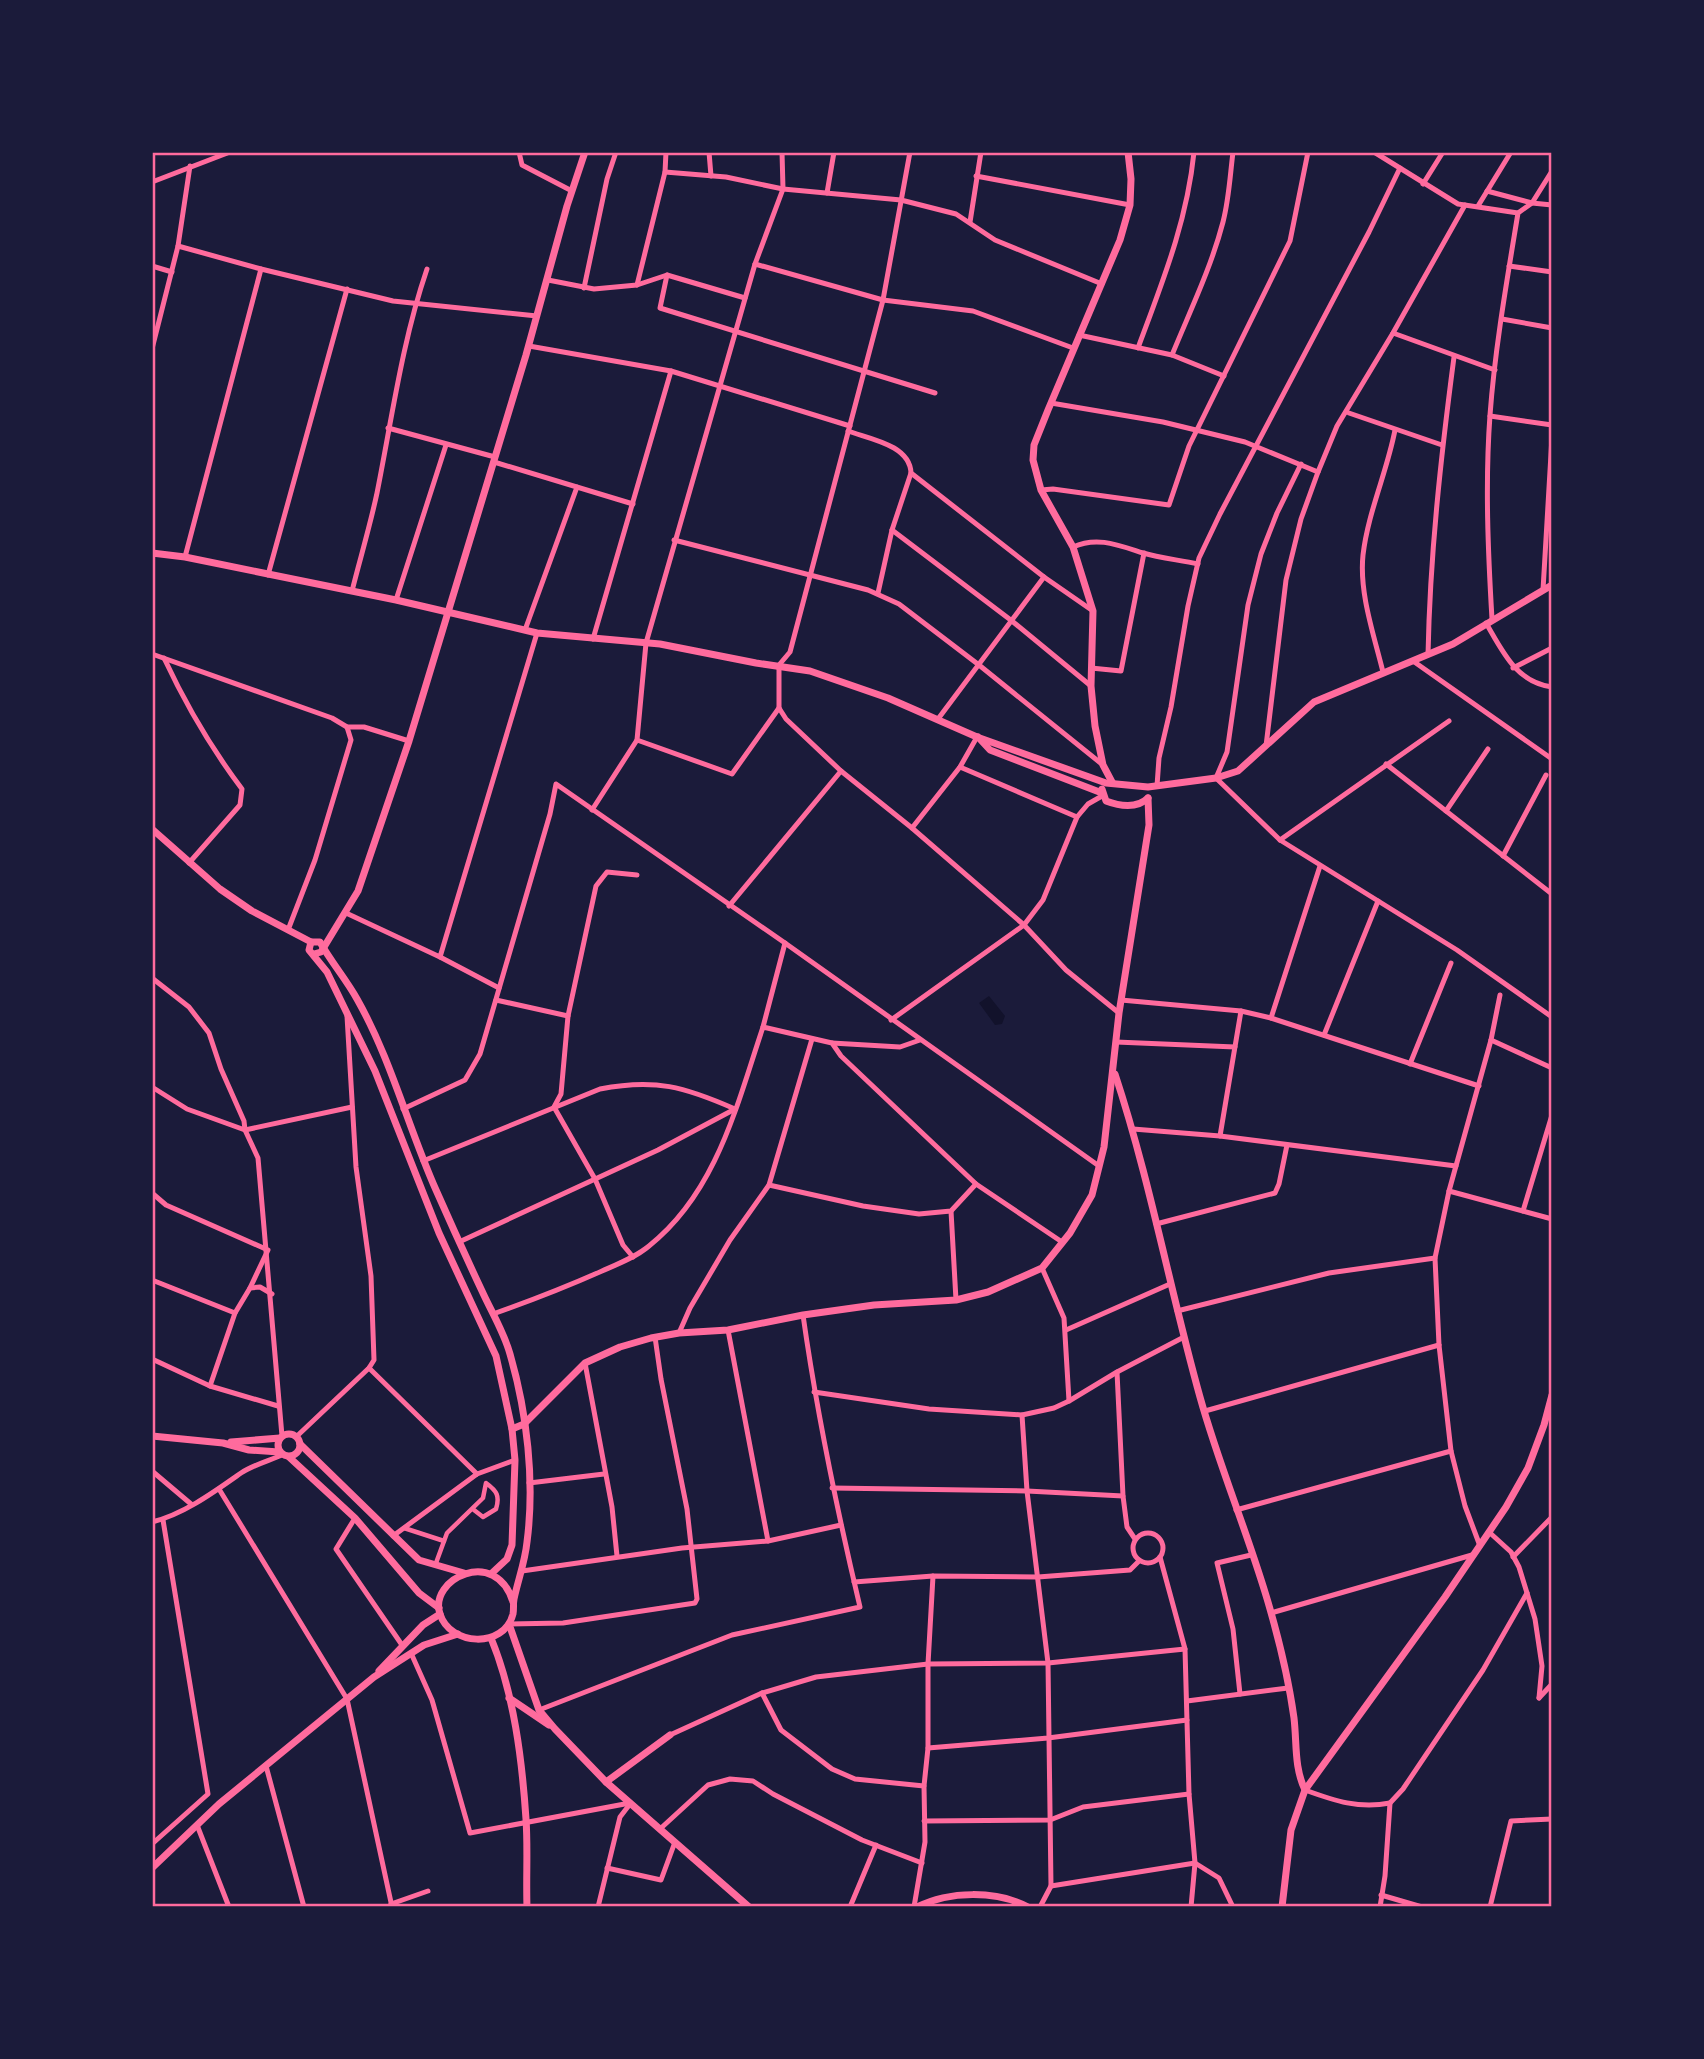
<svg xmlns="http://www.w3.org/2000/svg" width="1704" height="2059" font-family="'PT Sans Narrow',sans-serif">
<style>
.water{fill:#12122b}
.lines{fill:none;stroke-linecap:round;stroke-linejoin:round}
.pedestrian{stroke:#ff6b9d;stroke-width:4.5}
.minor{stroke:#ff6b9d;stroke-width:5}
.tertiary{stroke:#ff6b9d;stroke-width:7}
.neatline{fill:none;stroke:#ff6b9d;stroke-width:2.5}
</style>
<rect width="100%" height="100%" fill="#1b1b3a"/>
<path class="water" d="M989 996 1005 1016 1002 1024 995 1025 979 1003Z"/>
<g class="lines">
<g class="pedestrian">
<path d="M404 1528 444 1541"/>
<path d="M436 1563 447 1533 483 1498 486 1483C497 1491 500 1496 496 1509L483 1517 474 1510"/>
</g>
<g class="minor">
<path d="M519 152 522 165 572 191"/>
<path d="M709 152 711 176"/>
<path d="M910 152 883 300 790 652 779 665V708L786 719 841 771 912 828 1024 925 1066 970 1119 1013"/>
<path d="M1374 152 1458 204 1518 213"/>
<path d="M665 172 726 177 783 189 901 200 956 214 995 240 1102 284"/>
<path d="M976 176 1130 205"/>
<path d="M152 182 230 152"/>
<path d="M1423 184 1443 152"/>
<path d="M1487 191 1532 203 1552 205"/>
<path d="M827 193 834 152"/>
<path d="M1478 206 1511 152"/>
<path d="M970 222 981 152"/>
<path d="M178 246 261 269 393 301 537 316"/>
<path d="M755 264 883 300 973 311 1073 348"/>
<path d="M152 266 172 272"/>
<path d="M1509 266 1552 272"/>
<path d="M667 275 660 308 935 393"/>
<path d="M548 280 594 289 637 285 667 275 745 298"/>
<path d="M637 285 665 172 666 152"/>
<path d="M584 288 607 179 616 152"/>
<path d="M1502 319 1552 328"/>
<path d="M1393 333 1495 370"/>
<path d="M1079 335 1172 355 1224 376"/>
<path d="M529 346 671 371 850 426"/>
<path d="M1138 348C1162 283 1187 222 1194 152"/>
<path d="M152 349 178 246 190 166"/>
<path d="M1172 355C1190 311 1211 268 1223 222 1229 199 1230 176 1233 152"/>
<path d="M1051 403 1163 422 1245 442 1318 472"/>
<path d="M1346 412 1442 445"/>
<path d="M1490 416 1552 425"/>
<path d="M388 428 495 457"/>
<path d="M848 431C870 439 910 445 911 473L1044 577 1093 611"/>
<path d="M494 462 633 504"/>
<path d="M1301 464 1277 513 1261 554 1248 605 1227 752 1216 778 1280 840 1457 950 1552 1017"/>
<path d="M1041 490 1053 489 1169 505 1189 446 1290 241 1308 152"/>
<path d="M892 530 1012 621 1091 686"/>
<path d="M674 540 868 590 899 604 979 665 1103 765"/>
<path d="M1073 547C1097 536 1118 545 1143 553 1160 558 1180 560 1198 564"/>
<path d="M185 557 261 269"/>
<path d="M268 575 347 289"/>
<path d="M1543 590 1552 437"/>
<path d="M352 591C360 559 370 526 377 493 392 418 402 342 427 269"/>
<path d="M878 593 892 530 911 473"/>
<path d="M396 600 446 445"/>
<path d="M1492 619C1488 552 1485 483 1490 415 1495 348 1507 280 1518 213L1532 203 1552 171"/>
<path d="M1486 623C1503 652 1516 682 1552 687"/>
<path d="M525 630 577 487"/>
<path d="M593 639 671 371"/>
<path d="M152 654 332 718 347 727H364L409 741"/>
<path d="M1428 655C1430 554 1441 456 1454 357"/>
<path d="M164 658C186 705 211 748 242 789L240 805 189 863"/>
<path d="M1413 661 1552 759"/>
<path d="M1091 668 1121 671 1144 553"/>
<path d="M1513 668 1552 648"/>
<path d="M1383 672C1374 635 1359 593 1363 555 1368 512 1387 472 1395 430"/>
<path d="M779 708 732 774 637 740 646 643 755 264 783 189 782 152"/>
<path d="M938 719 1044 577"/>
<path d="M1266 746 1286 580 1301 519 1318 472 1337 426 1393 333 1465 205"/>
<path d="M1386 764 1552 894"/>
<path d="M960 767 1077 817"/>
<path d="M1157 786 1159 758 1171 707 1188 606 1199 558 1220 514 1369 232 1400 168"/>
<path d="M592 810 637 740"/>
<path d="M1446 811 1488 749"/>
<path d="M912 828 960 767 977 737"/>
<path d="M1280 840 1449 721"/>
<path d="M1503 856 1546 775"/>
<path d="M729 906 841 771"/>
<path d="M346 913 440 957 537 633"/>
<path d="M288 930 315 860 351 740 347 727"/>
<path d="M440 957 499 988"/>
<path d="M152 978 189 1007 209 1033 221 1069 244 1121 245 1130 258 1158 282 1436"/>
<path d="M496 1000 568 1016"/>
<path d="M1121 1000 1241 1011 1271 1018 1479 1086"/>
<path d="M1271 1018 1320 866"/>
<path d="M891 1020 1024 925 1043 900 1077 817 1088 804 1102 796"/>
<path d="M763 1027 785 943"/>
<path d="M1324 1035 1378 901"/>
<path d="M1491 1040 1552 1068"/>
<path d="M1116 1042 1235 1047"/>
<path d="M832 1043 900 1047 920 1040"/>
<path d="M1410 1064 1451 963"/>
<path d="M152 1087 187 1109 245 1130 352 1107"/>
<path d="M403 1109 465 1080 480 1054 550 814 556 784 785 943 1099 1166"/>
<path d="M1133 1129 1220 1136 1456 1166"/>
<path d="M1220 1136 1241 1011"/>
<path d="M423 1161 600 1089C655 1078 685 1087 735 1109"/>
<path d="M769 1185 863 1206 919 1214 951 1211 976 1184"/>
<path d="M1449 1191 1552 1219"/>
<path d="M152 1193 166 1205 268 1250 250 1288"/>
<path d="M951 1211 956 1300"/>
<path d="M1523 1211 1552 1115"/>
<path d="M1156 1224 1275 1193 1279 1184 1287 1145"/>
<path d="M459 1242 658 1150 735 1109"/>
<path d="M633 1257 623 1245 595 1179 554 1107 561 1094 568 1016 596 886 607 872 637 875"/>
<path d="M1042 1268 1064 1318 1069 1401"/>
<path d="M152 1280 235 1313 250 1288 260 1287 272 1294"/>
<path d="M1177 1311 1329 1273 1435 1258"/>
<path d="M493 1314C530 1301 566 1287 602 1271 618 1264 636 1257 649 1246 717 1192 737 1104 763 1027L832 1043 841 1056 976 1184 1062 1242"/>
<path d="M728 1330 768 1541"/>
<path d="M1066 1330 1170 1284"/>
<path d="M679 1333 690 1308 730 1240 769 1185 812 1039"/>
<path d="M152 1359 210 1386 278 1406"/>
<path d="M585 1363 612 1507 617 1556"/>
<path d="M369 1368 477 1474"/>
<path d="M1117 1372 1123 1496 1127 1527 1135 1539"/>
<path d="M210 1386 235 1313"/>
<path d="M814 1392 929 1409 1022 1415 1054 1408 1069 1401 1117 1372 1184 1337"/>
<path d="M1205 1411 1439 1345"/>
<path d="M1022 1415 1027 1491 1048 1663 1051 1886 1040 1907"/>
<path d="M296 1437 369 1368 374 1360 371 1276 356 1167 347 1016"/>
<path d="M152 1471 191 1504"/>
<path d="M529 1483 604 1474"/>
<path d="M832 1488 1027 1491 1123 1496"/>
<path d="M219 1489 347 1699 392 1907"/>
<path d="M1236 1510 1451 1451"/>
<path d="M355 1518 336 1549 402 1645"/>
<path d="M152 1522C184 1514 214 1492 241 1473 253 1465 268 1461 282 1455"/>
<path d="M1489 1532 1511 1552 1519 1567 1535 1619 1542 1666 1539 1698"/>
<circle cx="1148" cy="1548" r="15"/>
<path d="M393 1536 477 1474 515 1460"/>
<path d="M1480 1546 1465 1506 1451 1451 1439 1345 1435 1258 1449 1191 1491 1040 1500 995"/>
<path d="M1160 1557 1185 1649 1189 1794 1195 1863 1191 1907"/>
<path d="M1513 1557 1552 1517"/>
<path d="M522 1571 682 1548 768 1541 841 1525"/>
<path d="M854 1582 933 1576 1038 1577 1130 1570 1139 1561"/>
<path d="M1271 1613 1472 1555"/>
<path d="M509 1624 563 1623 695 1603 697 1599 687 1509 661 1379 655 1337"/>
<path d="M411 1653 432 1700 470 1833 630 1803"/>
<path d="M762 1693 781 1730 832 1769 855 1779 924 1786"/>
<path d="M1240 1694 1233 1629 1217 1563 1251 1555"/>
<path d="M1539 1698 1552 1684"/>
<path d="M1187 1701 1288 1688"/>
<path d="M539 1710 732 1635 860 1607C837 1510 817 1414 803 1315"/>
<path d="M670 1735 762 1693 816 1677 928 1664 1048 1663 1185 1649"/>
<path d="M928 1748 1048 1738 1187 1720"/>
<path d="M266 1766 304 1907"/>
<path d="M1305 1790C1335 1801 1359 1809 1390 1803"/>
<path d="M924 1821 1050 1820 1083 1807 1189 1794"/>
<path d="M197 1825 229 1907"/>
<path d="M660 1829 708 1785 730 1779 753 1781 773 1794 862 1840 922 1863"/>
<path d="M152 1844 208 1794 163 1520"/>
<path d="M607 1868 661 1880 675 1842"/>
<path d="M1051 1886 1195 1863 1219 1878 1233 1907"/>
<path d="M1381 1895 1422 1907"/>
<path d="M391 1904 428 1891"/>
<path d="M598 1907 620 1817 630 1804"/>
<path d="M850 1907 876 1845"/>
<path d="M914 1907 925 1842 924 1786 928 1748V1664L933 1576"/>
<path d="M1380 1907 1385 1876 1390 1803 1403 1789 1483 1670 1527 1593"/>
<path d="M1490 1907 1511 1821 1552 1819"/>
</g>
<g class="tertiary">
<path d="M152 553 185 557 396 600 537 633 660 644 756 663 810 671 888 698 977 737 1106 783 1148 787 1216 778 1238 771 1314 702 1453 644 1552 585"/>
<path d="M978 737 990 750 1102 793"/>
<path d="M1112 782 1103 765 1095 726 1091 686 1093 611 1073 547 1041 490 1033 460 1034 445 1048 410 1120 240 1130 205 1131 179 1128 152"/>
<path d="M1102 789 1106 801C1119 806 1137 809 1148 798"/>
<path d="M152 829 220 889 252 911 311 942H320C331 962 346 979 357 999 391 1059 408 1127 436 1190 451 1224 466 1257 482 1291 491 1311 504 1332 510 1354 527 1413 535 1481 527 1542 525 1562 518 1580 514 1599 513 1604 514 1609 513 1614 504 1649 450 1646 440 1614 428 1579 496 1546 513 1602"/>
<path d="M311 942 309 950 327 972 375 1071 439 1233 496 1356 512 1429 515 1460 512 1545 507 1559 492 1573"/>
<path d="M314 954 321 952 358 891 409 741 526 355 567 206 585 152"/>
<path d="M1115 1074C1150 1180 1170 1290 1200 1397 1220 1469 1250 1538 1270 1609 1280 1644 1289 1682 1294 1718 1297 1744 1294 1767 1305 1790"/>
<path d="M512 1429 524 1424 585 1363 620 1347 651 1338 679 1333 728 1330 803 1315 874 1305 956 1300 988 1292 1042 1268 1070 1233 1092 1195 1104 1147 1119 1013 1149 825 1148 798"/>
<circle cx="289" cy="1445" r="11"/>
<path d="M152 1436 223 1443 249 1450 279 1452"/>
<path d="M231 1442 280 1438"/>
<path d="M300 1444 419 1560 464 1573"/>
<path d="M289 1457 355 1518 419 1593 439 1608"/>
<path d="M509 1624 539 1710 555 1729 606 1782 749 1907"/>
<path d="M491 1638C514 1694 522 1759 526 1819 528 1848 526 1878 527 1907"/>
<path d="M379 1671 423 1625 440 1614"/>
<path d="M509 1698 549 1725"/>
<path d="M606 1782 670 1735"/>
<path d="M152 1868 219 1804 374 1677 424 1645 458 1634"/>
<path d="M917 1907C949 1891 996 1890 1028 1907"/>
<path d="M1282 1907 1291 1830 1305 1790 1445 1597 1506 1507 1528 1468 1544 1425 1552 1395"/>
</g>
</g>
<rect width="1704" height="2059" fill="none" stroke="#1b1b3a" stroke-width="308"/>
<rect x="154" y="154" width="1396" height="1751" class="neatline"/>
</svg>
